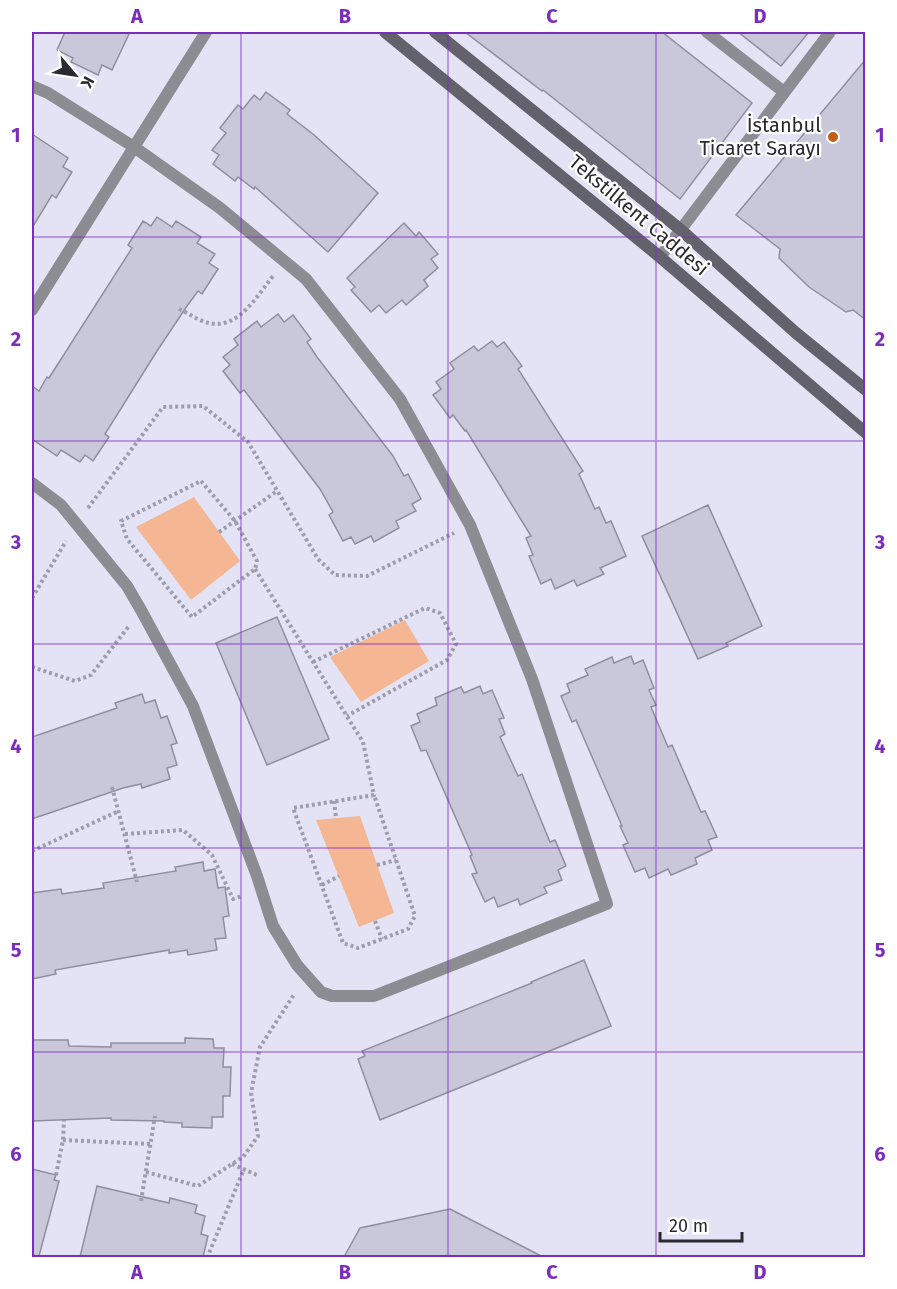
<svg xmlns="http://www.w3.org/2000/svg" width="897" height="1289" font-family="'Fira Sans',sans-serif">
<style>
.green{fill:#f5b793}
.building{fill:#c9c8db;stroke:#8f8e9f;stroke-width:1.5}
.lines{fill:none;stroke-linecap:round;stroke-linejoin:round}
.path{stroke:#9e9dac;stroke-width:4;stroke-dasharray:3 3;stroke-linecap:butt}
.lane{stroke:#8c8c93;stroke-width:12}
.street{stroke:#8c8c93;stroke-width:12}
.secondary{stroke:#62616c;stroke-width:12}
.grid{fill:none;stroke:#7b2cbf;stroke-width:1.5;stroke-opacity:0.55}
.poi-dot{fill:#bf6019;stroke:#fff;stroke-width:2}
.labels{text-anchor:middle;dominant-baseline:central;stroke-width:4.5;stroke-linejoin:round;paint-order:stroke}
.poi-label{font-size:20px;fill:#2a2930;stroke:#fff;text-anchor:end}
.street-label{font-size:20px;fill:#2a2930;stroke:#fff}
.neatline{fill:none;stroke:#7b2cbf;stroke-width:2}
.grid-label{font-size:20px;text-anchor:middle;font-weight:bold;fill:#7b2cbf}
</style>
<rect width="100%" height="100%" fill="#e4e3f6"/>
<g class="green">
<path d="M194 497 240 561 191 600 136 527Z"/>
<path d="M405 620 429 661 361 702 330 657Z"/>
<path d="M360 816 394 913 359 927 316 820Z"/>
</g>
<g class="building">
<path d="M65 32H130L112 70 102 65 98 75 71 62 73 58 57 50Z"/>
<path d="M465 32H662L752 103 680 199 543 90 542 91Z"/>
<path d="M738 32H809L781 66Z"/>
<path d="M866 59V320L853 310 846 312 809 287 779 258 780 249 736 215Z"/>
<path d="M266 92 290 110 287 114 313 134 378 193 328 252 255 187 254 189 238 177 235 181 213 164 219 155 212 150 226 133 220 128 238 105 243 109 254 95 260 100Z"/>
<path d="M32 134 68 158 63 167 72 172 56 198 52 195 32 228Z"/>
<path d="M157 217 172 227 176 221 201 237 197 243 215 254 209 263 218 269 202 294 198 291 187 306 157 351 105 434 109 437 93 461 85 455 80 462 61 450 57 456 32 439V386L39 391 47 377 49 378 132 248 128 245 143 221 151 226Z"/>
<path d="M404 223 416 236 419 232 438 254 431 259 438 268 424 280 428 286 406 305 402 300 386 313 379 305 371 312 351 290 355 287 347 278Z"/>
<path d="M278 314 284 322 293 315 311 339 307 342 317 357 393 456 404 476 408 474 421 499 412 504 416 511 396 521 399 528 374 542 371 536 355 544 351 537 343 541 329 515 333 512 320 489 244 390 240 393 223 371 230 365 223 357 238 345 234 339 257 321 261 327Z"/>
<path d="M492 341 497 347 504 342 522 366 518 369 583 471 579 474 595 509 599 507 606 523 611 521 626 556 600 568 604 574 577 586 574 580 555 589 551 579 541 584 529 556 533 555 526 538 531 536 466 430 465 431 453 415 450 418 433 395 441 389 436 382 454 369 450 363 474 346 478 351Z"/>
<path d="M708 505 762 626 726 643 728 646 698 659 642 536Z"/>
<path d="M277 617 329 739 267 765 216 643Z"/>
<path d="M631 656 634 664 643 660 654 688 649 690 656 705 651 707 668 747 672 745 701 812 705 811 717 837 708 840 712 850 695 858 697 864 671 875 668 869 649 878 645 868 635 872 623 845 628 843 620 826H622L576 720 572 722 561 696 570 692 567 684 588 675 585 669 612 657 614 663Z"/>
<path d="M480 686 483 694 492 690 504 718 499 719 505 734 500 737 518 776 522 774 550 842 555 840 566 866 558 870 562 880 544 887 547 893 520 905 518 899 498 907 494 897 485 902 472 874 477 873 470 856 472 855 426 750 421 751 411 726 420 722 417 714 437 705 435 698 461 687 464 693Z"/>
<path d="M142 694 145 703 155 700 161 718 167 716 177 743 171 745 177 765 167 768 170 779 142 788 141 784 123 788 32 819V737L117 708 115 703Z"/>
<path d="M203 862 204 871 215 869 218 888 225 887 229 916 223 917 226 938 215 939 217 950 188 955 187 950 169 953V950L55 970 56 974 32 979V893L61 889 62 894 104 888 103 883 176 871 175 867Z"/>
<path d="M584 960 611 1026 380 1120 358 1059 365 1056 362 1051 532 983 531 982Z"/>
<path d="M185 1038 213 1039 214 1048H224L223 1067H231L230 1096H223V1117H212V1128L182 1127V1123L164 1122V1121L111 1120V1118L32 1121V1040H68L69 1046 111 1047V1043H185Z"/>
<path d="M32 1169 56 1175 54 1180 59 1181 39 1256 32 1255Z"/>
<path d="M97 1186 169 1203 170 1198 197 1205 195 1213 205 1216 201 1234 208 1236 203 1257H80Z"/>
<path d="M450 1209 543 1257H344L360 1228Z"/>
</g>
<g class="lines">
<g class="path">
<path d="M179 309C188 313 199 321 209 323 239 330 258 294 274 275"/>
<path d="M201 481 235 521 257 561 255 569 192 617 127 539 121 521Z"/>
<path d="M88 508 163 407 203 406 248 442 318 559 335 575 367 576 454 533"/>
<path d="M219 532 277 491"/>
<path d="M255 569 363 742 374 795 293 808 343 943 358 948 408 929 415 916 374 795"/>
<path d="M32 598 66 541"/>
<path d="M313 662 425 608 440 613 456 644 447 660 347 716"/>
<path d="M32 667 75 681 91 675 129 626"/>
<path d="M112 787 137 882"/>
<path d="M334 801 336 818"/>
<path d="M125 834 183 830 212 855 233 899 242 896"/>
<path d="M32 851 119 811"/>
<path d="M377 865 396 860"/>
<path d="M322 885 339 876"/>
<path d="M375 921 382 939"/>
<path d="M63 1140 150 1144"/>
<path d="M232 1164 259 1176"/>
<path d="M146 1172 198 1186 243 1157 258 1136 251 1093 260 1047 295 993"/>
<path d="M56 1175 63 1140 64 1120"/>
<path d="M141 1201 155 1116"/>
<path d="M207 1258 244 1169"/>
</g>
<path class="lane" d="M707 32 784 92"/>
<g class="street">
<path d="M32 86 48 93 134 147 220 208 306 279 400 399 470 525 532 679 607 904 374 996H332L321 992 297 965 273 926 257 876 193 706 141 610 127 586 61 505 32 483"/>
<path d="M660 257 830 32"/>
<path d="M32 310 206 32"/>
</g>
<g class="secondary">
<path d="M385 32 660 257 866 433"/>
<path d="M435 32 681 230 796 333 866 390"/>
</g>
</g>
<path class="grid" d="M241 32V1258M448 32V1258M656 32V1258M32 237H866M32 441H866M32 644H866M32 848H866M32 1052H866"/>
<circle class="poi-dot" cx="833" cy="137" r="6"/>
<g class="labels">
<g class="poi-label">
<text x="821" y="125">İstanbul<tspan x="821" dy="23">Ticaret Sarayı</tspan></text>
</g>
<g class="street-label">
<text transform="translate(639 215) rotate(40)">Tekstilkent Caddesi</text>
</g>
</g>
<rect width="897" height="1289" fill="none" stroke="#ffffff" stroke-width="66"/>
<g transform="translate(75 75) rotate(119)" stroke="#ffffff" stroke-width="4.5" paint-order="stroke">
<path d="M0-4.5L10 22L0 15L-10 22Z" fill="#2a2930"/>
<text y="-9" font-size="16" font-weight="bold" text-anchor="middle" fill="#2a2930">K</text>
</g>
<path d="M660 1232v9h82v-9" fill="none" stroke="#2a2930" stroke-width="3"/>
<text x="669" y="1232" font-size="18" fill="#2a2930" stroke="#ffffff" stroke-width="4.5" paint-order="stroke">20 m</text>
<rect x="33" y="33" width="831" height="1223" class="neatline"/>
<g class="grid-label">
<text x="137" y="23">A</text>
<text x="345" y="23">B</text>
<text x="552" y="23">C</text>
<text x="760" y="23">D</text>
<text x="16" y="142">1</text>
<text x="880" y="142">1</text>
<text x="16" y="346">2</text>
<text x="880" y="346">2</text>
<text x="16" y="549">3</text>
<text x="880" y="549">3</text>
<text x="16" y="753">4</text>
<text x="880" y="753">4</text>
<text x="16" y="957">5</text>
<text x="880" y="957">5</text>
<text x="16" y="1161">6</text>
<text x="880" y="1161">6</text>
<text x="137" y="1279">A</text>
<text x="345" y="1279">B</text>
<text x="552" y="1279">C</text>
<text x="760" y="1279">D</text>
</g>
</svg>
